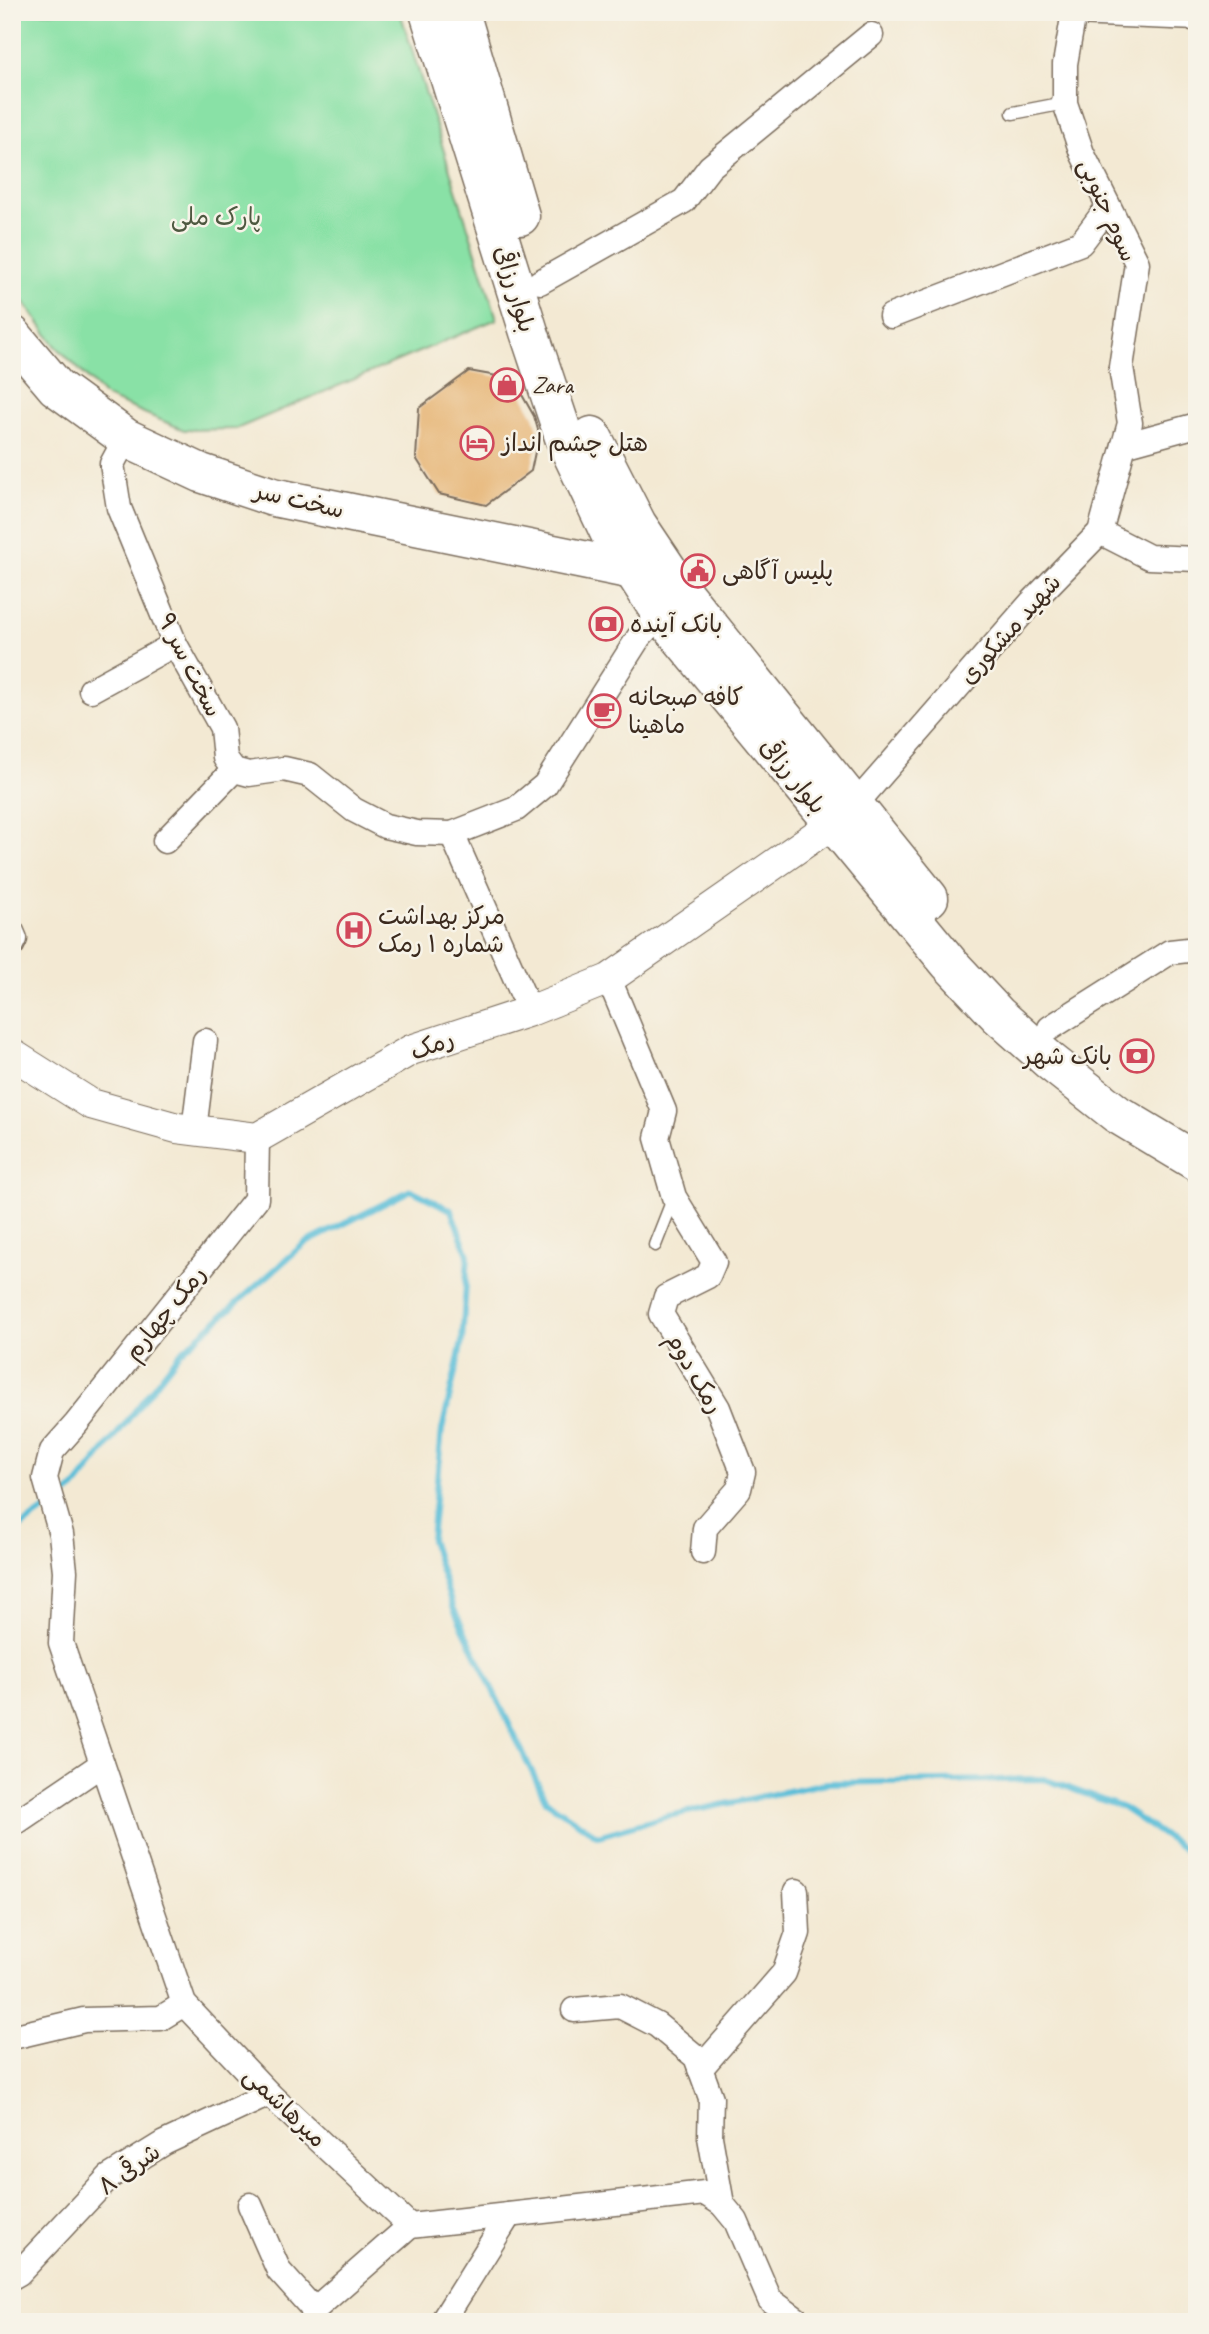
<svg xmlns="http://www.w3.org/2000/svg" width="1209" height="2334" font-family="Caveat,'Playpen Sans Arabic',sans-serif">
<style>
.park{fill:#89e1a6;stroke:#628662;stroke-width:2}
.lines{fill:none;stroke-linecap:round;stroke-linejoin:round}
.stream{stroke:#5abed8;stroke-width:6}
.building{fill:#e6b473}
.service-casing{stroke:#7b6d5d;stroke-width:15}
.minor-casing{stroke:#7b6d5d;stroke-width:27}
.tertiary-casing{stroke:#7b6d5d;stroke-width:32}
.primary-casing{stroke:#7b6d5d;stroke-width:41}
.service{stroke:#fff;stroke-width:12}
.minor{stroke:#fff;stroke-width:24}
.tertiary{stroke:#fff;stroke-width:30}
.primary{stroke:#fff;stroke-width:38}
.labels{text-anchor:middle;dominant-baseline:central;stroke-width:5;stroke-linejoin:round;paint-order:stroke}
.street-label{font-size:24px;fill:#3b2a1e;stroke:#f7f3e8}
.park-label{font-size:24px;fill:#4e5840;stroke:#f7f3e8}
.poi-label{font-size:24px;fill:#3b2a1e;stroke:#f7f3e8;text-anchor:start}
</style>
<rect width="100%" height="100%" fill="#f7f3e8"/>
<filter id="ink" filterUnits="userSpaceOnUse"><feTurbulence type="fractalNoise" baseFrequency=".0143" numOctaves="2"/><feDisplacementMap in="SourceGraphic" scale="14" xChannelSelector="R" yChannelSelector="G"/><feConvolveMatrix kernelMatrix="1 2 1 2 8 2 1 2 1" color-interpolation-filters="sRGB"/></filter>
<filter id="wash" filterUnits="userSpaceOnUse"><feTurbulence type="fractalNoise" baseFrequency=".00686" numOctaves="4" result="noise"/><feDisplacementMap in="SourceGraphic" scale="28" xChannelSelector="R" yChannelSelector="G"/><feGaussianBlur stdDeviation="1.57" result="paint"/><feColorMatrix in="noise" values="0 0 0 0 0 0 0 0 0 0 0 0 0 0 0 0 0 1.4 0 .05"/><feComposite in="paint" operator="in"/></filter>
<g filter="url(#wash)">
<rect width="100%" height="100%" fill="#f3e9d3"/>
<path class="park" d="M12 12H400L497 319 236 429 184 430 106 397 55 345 12 285Z"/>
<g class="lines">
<g class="stream">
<path d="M56 1502 75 1488 180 1353 304 1244 411 1190 451 1210 468 1255 462 1342 442 1430 431 1540 452 1605 546 1801 598 1836 668 1816 827 1783 1044 1779 1121 1807 1197 1858"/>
<path d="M12 1533 48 1508"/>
</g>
</g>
<g id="blocks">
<path class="building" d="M469 371 513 379 534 416 539 433 531 471 486 505 439 494 416 458 419 408Z"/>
</g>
</g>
<g filter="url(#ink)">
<use href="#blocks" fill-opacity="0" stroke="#7b6d5d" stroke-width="2"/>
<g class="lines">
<defs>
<g id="service">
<path d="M1013 113 1065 103"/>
<path d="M655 1245 674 1197"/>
</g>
<g id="minor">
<path d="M1074 13 1197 18"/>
<path d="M540 282 684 201 710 167 871 35"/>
<path d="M891 316 1081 243 1108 207"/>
<path d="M126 438 112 464 119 508 175 644 222 728 225 758 234 770 249 774 284 769 310 775 354 810 385 826 417 833 452 834 516 809 545 785 639 637 661 614"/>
<path d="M1124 445 1197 425"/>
<path d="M1100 532 1149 557 1197 559"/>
<path d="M91 690 175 644"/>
<path d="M854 806 1032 602 1100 532 1124 445 1130 423 1121 367 1137 263 1082 153 1065 103V64L1074 12"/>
<path d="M452 834 530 1011"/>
<path d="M165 841 234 770"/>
<path d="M12 932 15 939 12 945"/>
<path d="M609 979 664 1111 657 1138 674 1197 714 1262 708 1276 666 1297 661 1314 718 1408 743 1472 739 1489 705 1528 703 1552"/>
<path d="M1050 1028 1170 952 1197 949"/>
<path d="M194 1130 205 1041"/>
<path d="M257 1138 256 1199 76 1424 52 1451 45 1478 61 1534 65 1571 61 1643 184 2004 269 2094 410 2226 705 2193 722 2204 736 2221 770 2300 800 2322"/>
<path d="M12 1825 102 1764"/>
<path d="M574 2010 620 2006 657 2025 696 2057 711 2098 710 2137 722 2204"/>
<path d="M12 2037 84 2020 161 2018 184 2004"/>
<path d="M700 2069 784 1973 798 1933 796 1891"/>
<path d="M250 2205 279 2271 314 2310"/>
<path d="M12 2277 19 2273 109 2177 164 2143 269 2094"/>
<path d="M312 2322 314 2310 410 2226"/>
<path d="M442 2322 509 2215"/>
</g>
<path id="tertiary" d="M12 1054 91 1104 177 1128 257 1138 411 1050 530 1011 609 979 832 824"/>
<g id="primary">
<path d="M429 12 529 332 564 437 611 536 661 614 949 963 998 1015 1051 1062 1117 1114 1197 1162"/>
<path d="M460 12 520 216"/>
<path d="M12 335 56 387 126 438 201 473 273 497 642 572 646 571"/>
<path d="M592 436 637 524 686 597 929 898"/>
</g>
</defs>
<use href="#service" class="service-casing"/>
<use href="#minor" class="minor-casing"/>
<use href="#tertiary" class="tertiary-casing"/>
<use href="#primary" class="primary-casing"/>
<use href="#service" class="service"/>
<use href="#minor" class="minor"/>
<use href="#tertiary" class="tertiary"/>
<use href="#primary" class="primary"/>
</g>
</g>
<defs>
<symbol id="shop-ring" viewBox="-11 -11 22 22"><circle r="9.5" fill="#f7f3e8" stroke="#d1495b" stroke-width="1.5"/><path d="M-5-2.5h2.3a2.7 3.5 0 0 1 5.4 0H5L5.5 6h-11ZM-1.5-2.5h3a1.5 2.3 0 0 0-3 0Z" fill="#d1495b"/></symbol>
<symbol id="hotel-ring" viewBox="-11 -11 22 22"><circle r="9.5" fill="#f7f3e8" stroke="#d1495b" stroke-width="1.5"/><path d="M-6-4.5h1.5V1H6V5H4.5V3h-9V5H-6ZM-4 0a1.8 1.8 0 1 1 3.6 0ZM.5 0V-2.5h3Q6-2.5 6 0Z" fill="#d1495b"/></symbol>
<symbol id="civic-ring" viewBox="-11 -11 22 22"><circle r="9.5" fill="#f7f3e8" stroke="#d1495b" stroke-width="1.5"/><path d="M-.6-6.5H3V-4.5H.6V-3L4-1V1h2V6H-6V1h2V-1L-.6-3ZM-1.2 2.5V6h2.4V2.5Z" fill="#d1495b"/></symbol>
<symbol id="bank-ring" viewBox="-11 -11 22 22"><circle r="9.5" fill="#f7f3e8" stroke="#d1495b" stroke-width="1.5"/><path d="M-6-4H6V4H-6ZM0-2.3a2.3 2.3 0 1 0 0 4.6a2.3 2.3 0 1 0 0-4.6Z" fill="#d1495b"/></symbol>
<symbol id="cafe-ring" viewBox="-11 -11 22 22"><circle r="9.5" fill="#f7f3e8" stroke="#d1495b" stroke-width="1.5"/><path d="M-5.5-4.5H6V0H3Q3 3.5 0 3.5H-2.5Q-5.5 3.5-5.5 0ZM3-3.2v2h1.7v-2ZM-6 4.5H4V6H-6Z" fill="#d1495b"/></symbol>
<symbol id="hospital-ring" viewBox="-11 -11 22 22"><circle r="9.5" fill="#f7f3e8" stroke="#d1495b" stroke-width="1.5"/><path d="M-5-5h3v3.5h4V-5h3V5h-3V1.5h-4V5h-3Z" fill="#d1495b"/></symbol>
</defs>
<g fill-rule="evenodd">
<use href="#shop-ring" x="488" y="366" width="38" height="38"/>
<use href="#hotel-ring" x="458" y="424" width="38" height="38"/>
<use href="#civic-ring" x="679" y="552" width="38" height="38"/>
<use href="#bank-ring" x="587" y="605" width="38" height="38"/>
<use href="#cafe-ring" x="585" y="692" width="38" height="38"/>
<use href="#hospital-ring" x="335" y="911" width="38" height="38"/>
<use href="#bank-ring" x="1118" y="1037" width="38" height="38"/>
</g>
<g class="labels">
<g class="street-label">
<text transform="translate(1108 210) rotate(66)">سوم جنوبی</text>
<text transform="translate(515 289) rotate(73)">بلوار رزاقی</text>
<text transform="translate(299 500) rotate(13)">سخت سر</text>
<text transform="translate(1010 629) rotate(-48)">شهید مشکوری</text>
<text transform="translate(190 665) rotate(63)">سخت سر ۹</text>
<text transform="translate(793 776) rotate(51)">بلوار رزاقی</text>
<text transform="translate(432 1045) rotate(-20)">رمک</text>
<text transform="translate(165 1313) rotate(-51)">رمک چهارم</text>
<text transform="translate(695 1373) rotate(60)">رمک دوم</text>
<text transform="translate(285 2107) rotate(44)">میرهاشمی</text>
<text transform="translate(129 2169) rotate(-36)">شرقی ۸</text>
</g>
<g class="park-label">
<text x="216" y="217">پارک ملی</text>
</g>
<g class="poi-label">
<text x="532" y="385">Zara</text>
<text x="502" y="443">هتل چشم انداز</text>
<text x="722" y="571">پلیس آگاهی</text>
<text x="630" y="624">بانک آینده</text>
<text x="628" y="697">کافه صبحانه<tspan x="628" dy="28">ماهینا</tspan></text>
<text x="378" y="916">مرکز بهداشت<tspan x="378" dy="28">شماره ۱ رمک</tspan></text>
<text x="1112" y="1056" text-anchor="end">بانک شهر</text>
</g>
</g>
<rect width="1209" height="2334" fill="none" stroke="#f7f3e8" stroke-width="42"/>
</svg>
